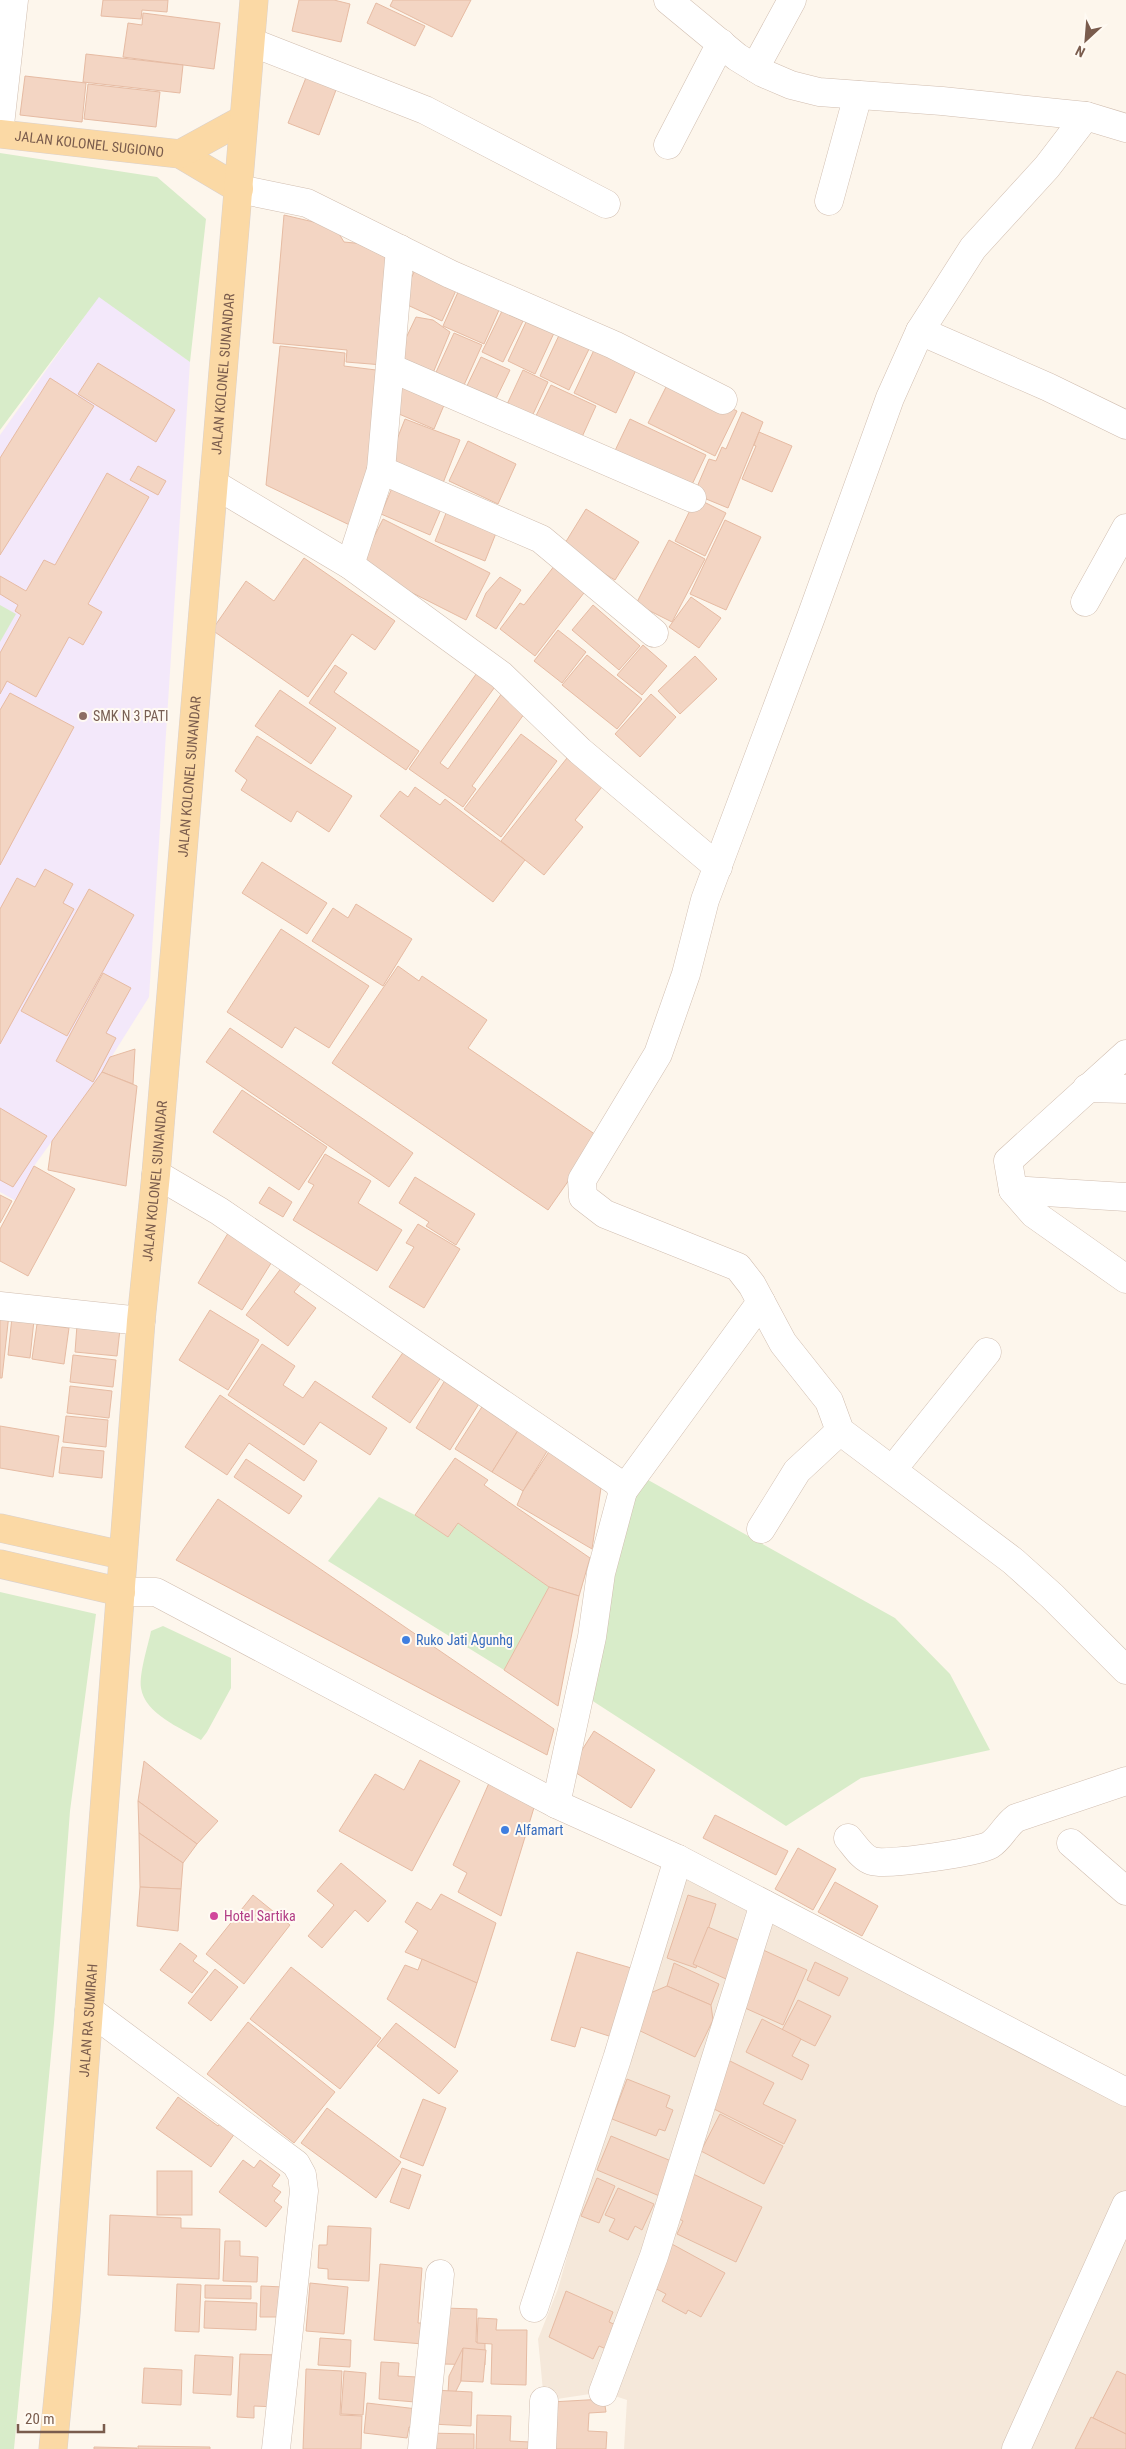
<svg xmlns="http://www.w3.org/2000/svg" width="1126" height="2449" font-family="'Roboto Condensed',sans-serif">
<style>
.residential{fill:#f5e8da}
.education{fill:#f3e8fa}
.green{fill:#d8ecc9}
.building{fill:#f3d5c3;stroke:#e6bba3}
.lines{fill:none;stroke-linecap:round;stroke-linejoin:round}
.minor-casing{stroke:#d1beb0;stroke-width:29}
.major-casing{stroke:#dad1cd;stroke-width:29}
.minor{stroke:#fff;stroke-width:28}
.major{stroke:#fbd9a5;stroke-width:28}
.education-dot{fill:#8d6e63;stroke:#fffaf3;stroke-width:2}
.shop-dot{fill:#3f7fe0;stroke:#fffaf3;stroke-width:2}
.hotel-dot{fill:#d1479c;stroke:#fffaf3;stroke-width:2}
.labels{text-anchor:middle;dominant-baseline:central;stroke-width:4;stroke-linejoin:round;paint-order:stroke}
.street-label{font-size:14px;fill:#7a5c4d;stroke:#fffaf3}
.education-label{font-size:14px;fill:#785e54;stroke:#fffaf3;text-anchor:start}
.shop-label{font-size:14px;fill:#366cbe;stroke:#fffaf3;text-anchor:start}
.hotel-label{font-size:14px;fill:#b23c85;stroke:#fffaf3;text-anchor:start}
</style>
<rect width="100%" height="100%" fill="#fdf6ec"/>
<path class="residential" d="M678 1859 1126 2093V2449H624L627 2400 603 2392 544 2401 538 2339 558 2289Z"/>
<path class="education" d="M99 296 190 362 149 997 102 1072 34 1166 16 1201 0 1192V435Z"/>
<g class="green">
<path d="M0 153 157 177 206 219 190 362 99 297 0 430Z"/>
<path d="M0 605 16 614 0 642Z"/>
<path d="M641 1476 895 1618 950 1674 990 1750 861 1778 786 1826 585 1696 630 1492Z"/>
<path d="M379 1497 415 1515 448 1537 458 1523 549 1587 504 1670 328 1561Z"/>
<path d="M0 1592 96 1614 70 1811 54 2023 14 2449H0Z"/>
<path d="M163 1626 231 1658V1688L207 1732 201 1740C181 1728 145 1714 141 1688 139 1673 148 1646 151 1631Z"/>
</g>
<g class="building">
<path d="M103 0H168L167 12 142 10 141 19 101 16Z"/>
<path d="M299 0H334L350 4 341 42 292 31Z"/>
<path d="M393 0H471L452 37 390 6Z"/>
<path d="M376 3 425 26 415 46 367 23Z"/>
<path d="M143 13 220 23 214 69 123 57 128 23 142 25Z"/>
<path d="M86 54 183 65 180 93 83 82Z"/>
<path d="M309 70 339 82 319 135 288 123Z"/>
<path d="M25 76 86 83 82 122 20 115Z"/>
<path d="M88 84 160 92 156 127 84 119Z"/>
<path d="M284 215 335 227 344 242 395 247 383 365 346 362 347 350 273 343Z"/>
<path d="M417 265 459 284 442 321 401 302Z"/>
<path d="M462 283 503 301 484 344 443 326Z"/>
<path d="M502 311 523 321 503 362 482 352Z"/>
<path d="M416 317 433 320 450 332 433 373 397 357Z"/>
<path d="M527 320 554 333 535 374 508 361Z"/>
<path d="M561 331 591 345 569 390 540 376Z"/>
<path d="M454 333 482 345 460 394 432 381Z"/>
<path d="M280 346 345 353 344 366 384 371 360 530 266 485Z"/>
<path d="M594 350 636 370 616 413 574 393Z"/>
<path d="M481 357 510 370 492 407 463 394Z"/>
<path d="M98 363 175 410 156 442 78 394Z"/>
<path d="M523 370 548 382 528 425 503 413Z"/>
<path d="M50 378 94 406 0 555V458Z"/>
<path d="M670 379 737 411 715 456 648 423Z"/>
<path d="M404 380 447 398 434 429 392 411Z"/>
<path d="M551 385 596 406 577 448 531 426Z"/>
<path d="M742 412 763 422 728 508 694 494 709 459 716 461 722 447 726 449Z"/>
<path d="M405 419 460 440 443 483 388 462Z"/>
<path d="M630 419 706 455 688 493 612 457Z"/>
<path d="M759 432 792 446 772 492 742 479 756 446 754 445Z"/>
<path d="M468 441 516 464 498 504 449 481Z"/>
<path d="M138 466 166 481 158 495 130 480Z"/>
<path d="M107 473 149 497 88 604 102 612 83 645 69 637 36 697 7 681 0 694V653L21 615 15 611 18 605 0 594V576L26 591 44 560 55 565Z"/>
<path d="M395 481 444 502 430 535 381 514Z"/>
<path d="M696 498 726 513 705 556 675 541Z"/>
<path d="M450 503 500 523 485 561 435 541Z"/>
<path d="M586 509 639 542 615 580 562 548Z"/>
<path d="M383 519 490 573 466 620 359 566Z"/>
<path d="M725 520 761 537 726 610 690 594Z"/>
<path d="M669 540 705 559 672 622 636 604Z"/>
<path d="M304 558 395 621 375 650 352 634 308 697 212 630 246 581 274 601Z"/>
<path d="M555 565 587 589 535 656 500 629 520 603 524 605Z"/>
<path d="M500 577 521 590 496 629 476 616 486 593Z"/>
<path d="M691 597 721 618 699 648 669 627Z"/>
<path d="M593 605 640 646 619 670 572 630Z"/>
<path d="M558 630 586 652 562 683 534 661Z"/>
<path d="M643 645 667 666 642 695 617 675Z"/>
<path d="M587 655 642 699 617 729 562 685Z"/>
<path d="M695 656 717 679 680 714 658 691Z"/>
<path d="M335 665 347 673 334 692 419 751 406 770 309 703Z"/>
<path d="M479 670 497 684 440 763 448 769 502 693 527 710 472 786 476 789 463 807 409 769Z"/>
<path d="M280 690 336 728 311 764 255 726Z"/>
<path d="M10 693 74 727 0 865V710Z"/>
<path d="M651 694 676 717 640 757 615 734Z"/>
<path d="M521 734 557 761 501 837 464 809Z"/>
<path d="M257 736 352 796 329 832 297 811 291 822 241 790 247 780 235 771Z"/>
<path d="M571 753 606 782 575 820 583 827 544 875 501 841Z"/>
<path d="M415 787 440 805 445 799 525 860 493 902 380 816 400 791 408 797Z"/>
<path d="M262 862 327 903 307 934 242 893Z"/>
<path d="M45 869 73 884 63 903 74 909 0 1044V909L17 878 35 887Z"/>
<path d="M89 889 134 915 67 1036 21 1011Z"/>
<path d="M356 904 412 939 383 986 312 941 333 908 348 918Z"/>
<path d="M281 929 369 986 329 1048 295 1027 282 1048 227 1012Z"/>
<path d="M398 966 419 981 422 976 487 1020 468 1048 599 1137 548 1210 332 1063Z"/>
<path d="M103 973 131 988 106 1033 116 1038 93 1082 56 1061Z"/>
<path d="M230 1028 413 1153 389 1187 206 1062Z"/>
<path d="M135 1049 133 1084 102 1072 110 1057Z"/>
<path d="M102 1072 137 1086 126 1186 48 1170 52 1141Z"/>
<path d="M242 1090 327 1147 299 1190 213 1132Z"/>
<path d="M0 1108 47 1136 13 1187 0 1180Z"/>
<path d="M325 1154 371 1181 358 1203 402 1230 377 1271 293 1220 314 1185 308 1182Z"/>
<path d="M34 1166 75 1189 28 1276 0 1261V1229Z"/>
<path d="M415 1177 475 1214 456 1245 426 1226 429 1222 399 1203Z"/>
<path d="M269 1187 292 1202 283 1217 259 1203Z"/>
<path d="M0 1195 12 1201 0 1223Z"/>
<path d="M418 1224 460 1249 424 1308 389 1287 414 1247 406 1243Z"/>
<path d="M233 1225 278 1252 242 1310 198 1283Z"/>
<path d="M282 1267 302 1282 294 1292 316 1308 288 1346 246 1315Z"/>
<path d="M210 1310 259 1340 228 1390 179 1360Z"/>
<path d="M0 1313 9 1314 2 1378H0Z"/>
<path d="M12 1317 34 1320 30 1358 8 1355Z"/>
<path d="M37 1324 69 1328 64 1364 32 1359Z"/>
<path d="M77 1325 120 1329 117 1356 75 1352Z"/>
<path d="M262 1344 295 1366 283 1385 303 1398 315 1381 387 1428 370 1455 320 1422 304 1445 228 1395Z"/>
<path d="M409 1344 446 1370 410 1423 372 1397Z"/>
<path d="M73 1355 116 1360 113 1387 70 1382Z"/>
<path d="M447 1377 482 1399 450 1450 416 1428Z"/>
<path d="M70 1386 112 1391 109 1418 67 1413Z"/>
<path d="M220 1395 317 1461 304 1481 249 1443 227 1475 185 1447Z"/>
<path d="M485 1402 522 1424 492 1472 455 1449Z"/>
<path d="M66 1416 108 1420 106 1447 63 1442Z"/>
<path d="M522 1424 552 1443 523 1491 492 1472Z"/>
<path d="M0 1426 59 1436 53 1477 0 1468Z"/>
<path d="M62 1447 104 1451 102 1478 59 1473Z"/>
<path d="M550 1450 602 1481 592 1549 517 1505 523 1491Z"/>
<path d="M455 1458 488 1480 484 1485 590 1558 579 1596 549 1587 458 1523 448 1537 415 1515Z"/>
<path d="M246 1459 302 1496 289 1514 234 1477Z"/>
<path d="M218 1499 554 1729 547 1755 176 1560Z"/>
<path d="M549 1587 579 1596 558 1706 504 1670Z"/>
<path d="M594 1731 655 1770 631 1808 570 1769Z"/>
<path d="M420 1760 460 1781 412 1871 339 1831 375 1774 404 1790Z"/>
<path d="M144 1761 218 1821 197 1844 138 1801Z"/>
<path d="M489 1783 536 1801 501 1916 458 1892 467 1873 453 1865Z"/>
<path d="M138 1801 197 1844 183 1863 139 1833Z"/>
<path d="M715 1815 788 1851 776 1875 703 1838Z"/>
<path d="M139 1833 183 1863 181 1889 140 1887Z"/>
<path d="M798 1848 836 1869 813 1910 775 1889Z"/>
<path d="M341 1863 386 1901 368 1922 355 1910 322 1948 308 1936 334 1905 317 1891Z"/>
<path d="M835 1882 878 1906 862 1936 818 1912Z"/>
<path d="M140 1887 181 1889 178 1931 137 1926Z"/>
<path d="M441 1894 496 1923 477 1983 405 1952 418 1931 405 1922 417 1902 431 1910Z"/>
<path d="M253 1895 290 1925 244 1984 206 1954Z"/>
<path d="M688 1895 716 1904 696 1968 667 1958Z"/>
<path d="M708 1927 741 1941 726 1979 693 1964Z"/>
<path d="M180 1943 197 1956 193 1961 208 1972 192 1993 160 1970Z"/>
<path d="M761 1949 807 1970 783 2025 736 2004Z"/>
<path d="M577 1952 638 1970 612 2037 581 2027 575 2047 551 2040Z"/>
<path d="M422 1959 477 1983 455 2048 387 1999 405 1965 418 1970Z"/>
<path d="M815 1962 848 1978 839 1996 807 1980Z"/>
<path d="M674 1963 719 1984 711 2005 667 1986Z"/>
<path d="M291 1967 381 2038 340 2089 250 2019Z"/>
<path d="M215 1969 238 1987 211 2021 188 2003Z"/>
<path d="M667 1986 711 2005 713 2020 695 2057 634 2028 648 1994Z"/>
<path d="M798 2000 831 2016 815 2046 782 2030Z"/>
<path d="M762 2019 801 2039 792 2056 809 2065 802 2080 746 2052Z"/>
<path d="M248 2022 335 2092 294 2143 207 2074Z"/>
<path d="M396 2023 458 2071 439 2094 377 2046Z"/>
<path d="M726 2059 774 2083 763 2104 796 2120 784 2144 704 2104Z"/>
<path d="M627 2079 670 2096 666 2107 673 2110 665 2131 659 2129 656 2136 612 2119Z"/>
<path d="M178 2097 218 2126 226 2116 240 2126 211 2167 156 2128Z"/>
<path d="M423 2099 446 2108 423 2166 400 2157Z"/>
<path d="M327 2108 401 2162 376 2198 301 2143Z"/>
<path d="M720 2114 783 2146 764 2184 701 2151Z"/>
<path d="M611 2136 676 2163 662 2197 597 2170Z"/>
<path d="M243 2160 254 2168 260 2160 280 2175 272 2186 281 2192 274 2201 282 2207 266 2227 219 2192Z"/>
<path d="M402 2168 421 2175 409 2209 390 2202Z"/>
<rect x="157" y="2171" width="35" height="44"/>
<path d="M689 2172 762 2207 736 2262 677 2234 683 2221 669 2214Z"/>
<path d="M597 2178 615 2186 599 2223 581 2216Z"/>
<path d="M618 2188 654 2204 642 2230 635 2226 628 2240 609 2231 615 2219 605 2215Z"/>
<path d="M110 2215 181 2218V2228L220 2229 219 2279 108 2275Z"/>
<path d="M328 2226 371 2228 369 2281 328 2279V2269L318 2268 319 2245H327Z"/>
<path d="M225 2241H240V2256L258 2257 257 2282 223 2281Z"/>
<path d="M670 2243 725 2273 701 2317 688 2310 686 2314 662 2301 666 2294 647 2284Z"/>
<path d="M380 2264 422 2268 418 2323H425L423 2344 374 2340Z"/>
<path d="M310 2283 348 2287 344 2334 306 2331Z"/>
<path d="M177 2284 201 2285 199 2332 175 2331Z"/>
<path d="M205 2285 251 2286V2299L205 2298Z"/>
<path d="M261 2286 284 2287 283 2317H260Z"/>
<path d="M566 2291 613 2312 609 2322 623 2328 613 2352 599 2346 593 2359 549 2337Z"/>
<path d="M205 2301 257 2303 256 2330 204 2328Z"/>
<path d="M443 2308 477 2309 476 2342H485V2365L443 2364Z"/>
<path d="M478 2318 497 2319 496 2330H527L526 2385 491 2384 492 2344 477 2343Z"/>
<path d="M320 2338 351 2340 350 2367 318 2365Z"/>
<path d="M463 2348 461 2381 447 2409 449 2376Z"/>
<path d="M463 2348 486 2350 483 2382 461 2381Z"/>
<path d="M240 2354 279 2355 277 2407 254 2406V2418L237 2417Z"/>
<path d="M195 2355 233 2357 231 2395 193 2393Z"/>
<path d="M381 2362 399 2363 398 2376 417 2377 415 2402 379 2399Z"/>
<path d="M144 2368 182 2370 181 2405 142 2403Z"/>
<path d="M306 2369 342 2371 340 2415 362 2416 361 2449H303Z"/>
<path d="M344 2371 366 2373 363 2415 341 2414Z"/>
<path d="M1117 2371 1126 2375V2434L1093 2418Z"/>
<path d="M433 2390 472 2392 471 2426 431 2424Z"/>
<path d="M604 2399 606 2412 589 2413 588 2431 607 2432 606 2449H549L551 2402Z"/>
<path d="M367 2403 417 2409 414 2428 409 2427 407 2438 364 2433Z"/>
<path d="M477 2415 511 2416 510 2441 530 2442V2449H476Z"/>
<path d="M1091 2417 1126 2434V2449H1075Z"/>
<path d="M426 2433 474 2434V2449H425Z"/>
<path d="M138 2446 210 2447V2449H138Z"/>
<path d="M94 2447 137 2448V2449H94Z"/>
</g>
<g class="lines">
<defs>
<g id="minor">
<path d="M668 0 737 57 763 73 791 85 819 92 942 101 1086 116 1126 128"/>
<path d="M251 42 425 110 606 204"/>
<path d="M755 68 792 0"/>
<path d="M1086 116 1047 167 973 248 920 331 890 398 811 617 705 900 686 974 658 1054 582 1180 583 1197 605 1214 738 1267 752 1285 783 1343 829 1401 840 1431 1013 1561 1052 1596 1126 1670"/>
<path d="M0 125 14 0"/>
<path d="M668 145 721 43"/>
<path d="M239 189 307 203 450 274 614 345 723 400"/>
<path d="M829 201 858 95"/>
<path d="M920 331 1048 387 1126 425"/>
<path d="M391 368 692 498"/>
<path d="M381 470 541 539 654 633"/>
<path d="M214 484 350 565 501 675 580 751 718 867"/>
<path d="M350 565 381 470 400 249"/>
<path d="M1085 602 1126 528"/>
<path d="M1126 1054 1008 1161 1013 1190 1034 1214 1126 1279"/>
<path d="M1087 1088 1126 1089"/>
<path d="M156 1174 219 1211 617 1482 623 1491 601 1573 592 1637 556 1804"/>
<path d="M1013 1190 1126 1197"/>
<path d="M0 1306 141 1321"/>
<path d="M893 1469 987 1352"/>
<path d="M623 1491 761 1302"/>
<path d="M761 1529 797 1471 840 1431"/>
<path d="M121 1592H156L556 1804 678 1859 1126 2092"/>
<path d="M848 1838C855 1846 862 1858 872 1861 887 1866 977 1852 990 1845 1001 1838 1005 1826 1016 1818L1126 1781"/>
<path d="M1071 1843 1126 1891"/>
<path d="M89 2010 296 2164 302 2175 304 2191 276 2449"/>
<path d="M534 2308 617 2059 678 1859"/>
<path d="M603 2392 654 2256 764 1904"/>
<path d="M422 2449 440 2274"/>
<path d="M542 2449 544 2401"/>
<path d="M1016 2449 1126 2205"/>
</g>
<g id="major">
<path id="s1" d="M0 134 180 154 239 189"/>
<path d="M180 154 242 120"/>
<path d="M0 1528 122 1555"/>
<path d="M0 1564 121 1592"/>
<path id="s2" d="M53 2449 66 2314 141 1321 156 1174 254 0"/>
</g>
</defs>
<use href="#minor" class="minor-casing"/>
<use href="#major" class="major-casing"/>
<use href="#minor" class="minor"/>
<use href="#major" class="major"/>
</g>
<circle class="education-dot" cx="83" cy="716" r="5"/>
<g class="shop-dot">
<circle cx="406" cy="1640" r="5"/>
<circle cx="505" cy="1830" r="5"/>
</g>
<circle class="hotel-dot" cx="214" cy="1916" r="5"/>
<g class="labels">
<g class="street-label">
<text stroke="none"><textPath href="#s1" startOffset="90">JALAN KOLONEL SUGIONO</textPath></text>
<text stroke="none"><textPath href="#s2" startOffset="2082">JALAN KOLONEL SUNANDAR</textPath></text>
<text stroke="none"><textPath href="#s2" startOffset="1678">JALAN KOLONEL SUNANDAR</textPath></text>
<text stroke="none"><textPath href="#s2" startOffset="1272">JALAN KOLONEL SUNANDAR</textPath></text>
<text stroke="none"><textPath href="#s2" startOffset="430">JALAN RA SUMIRAH</textPath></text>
</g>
<g class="education-label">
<text x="93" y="716">SMK N 3 PATI</text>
</g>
<g class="shop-label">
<text x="416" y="1640">Ruko Jati Agunhg</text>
<text x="515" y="1830">Alfamart</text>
</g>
<g class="hotel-label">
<text x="224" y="1916">Hotel Sartika</text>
</g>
</g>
<g transform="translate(1086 40) rotate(206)" stroke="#fffaf3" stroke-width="4" paint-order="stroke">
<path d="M0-4L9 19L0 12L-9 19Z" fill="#7a5c4d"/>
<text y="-8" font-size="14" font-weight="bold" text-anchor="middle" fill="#7a5c4d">N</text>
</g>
<path d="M18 2424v8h86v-8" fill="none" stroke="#7a5c4d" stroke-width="2.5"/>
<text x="25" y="2424" font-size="15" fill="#7a5c4d" stroke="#fffaf3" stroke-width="4" paint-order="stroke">20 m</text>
</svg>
